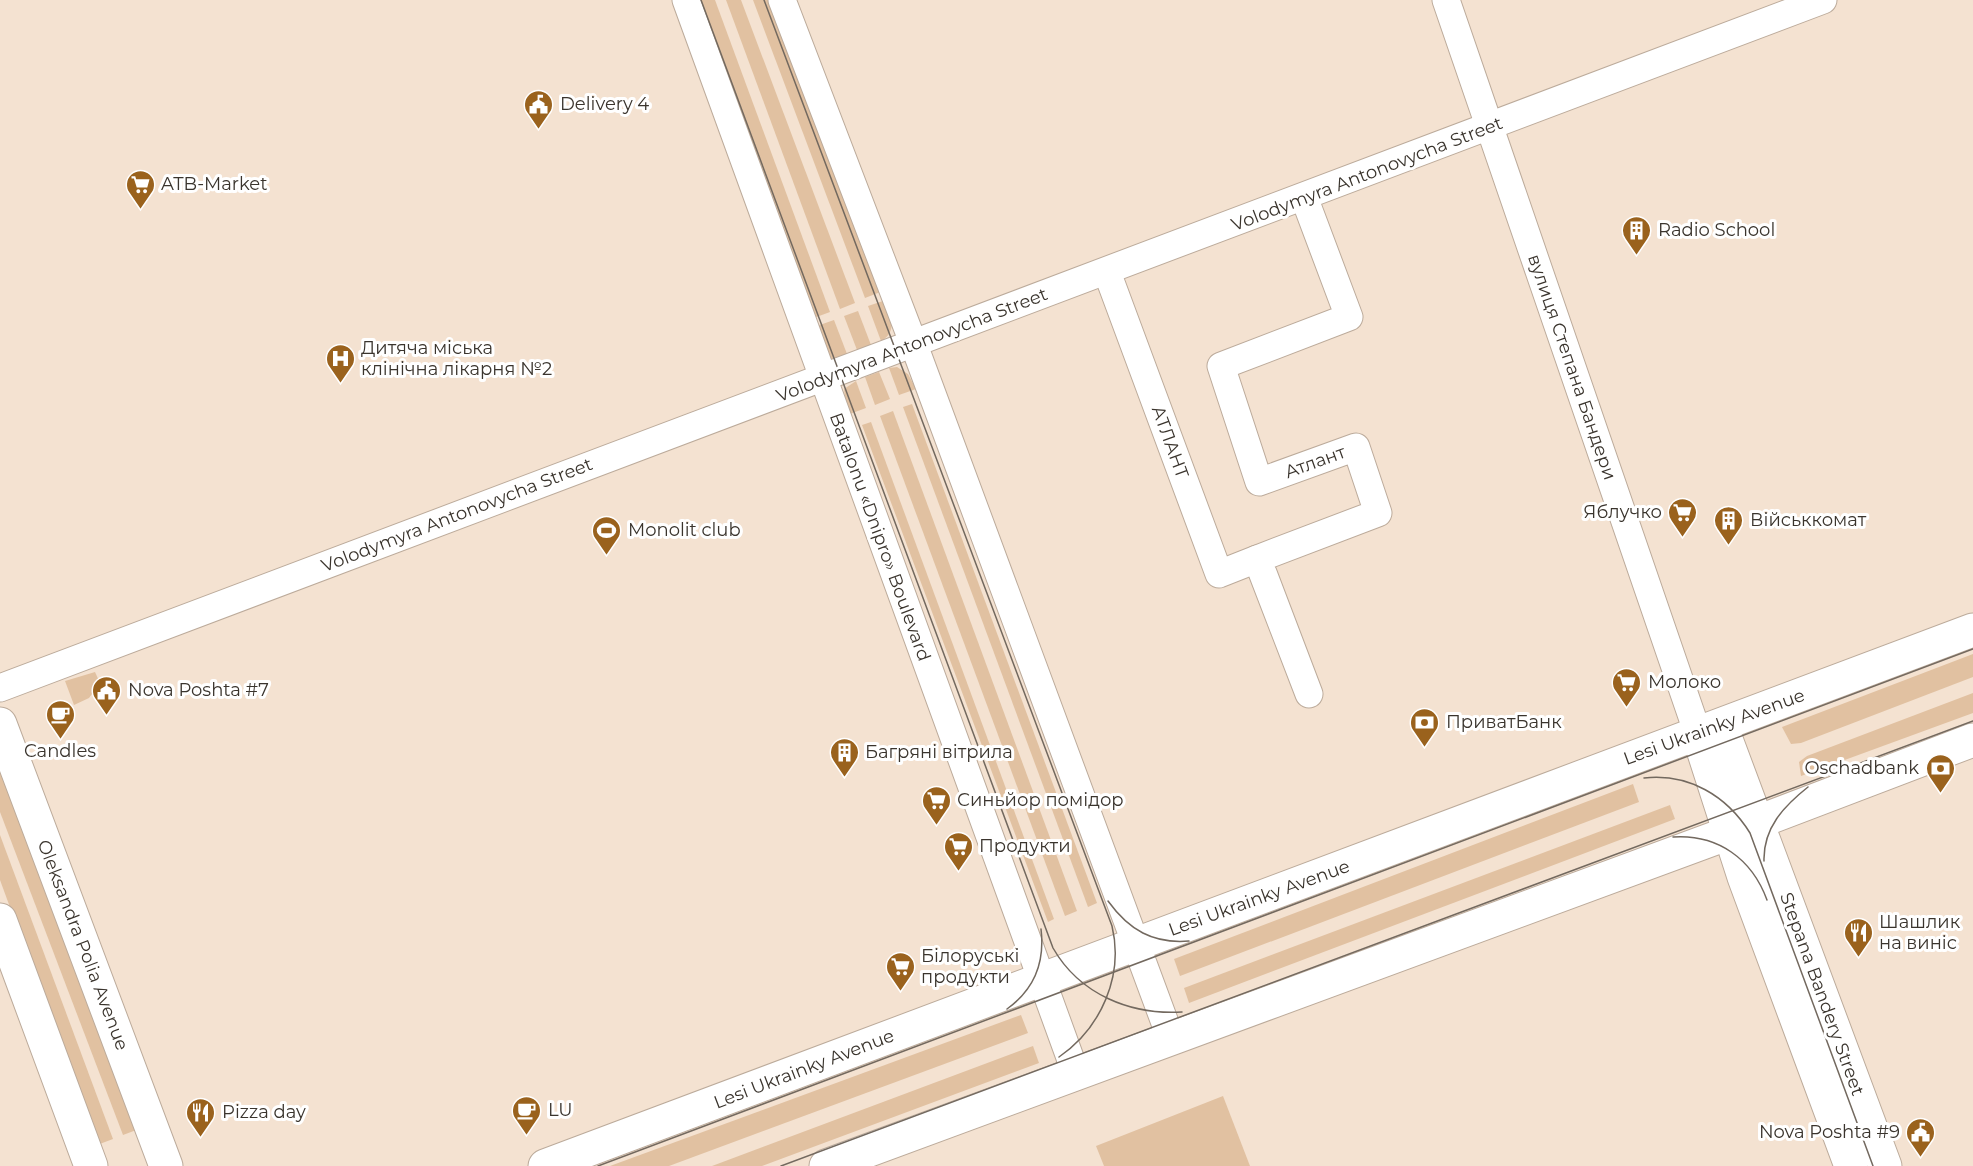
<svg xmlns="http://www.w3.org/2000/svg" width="1973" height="1166" font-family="Montserrat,sans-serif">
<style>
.green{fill:#e1c1a1}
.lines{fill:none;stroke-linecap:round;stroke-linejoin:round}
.minor-casing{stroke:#bcab9b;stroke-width:29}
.major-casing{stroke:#bcab9b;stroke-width:35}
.minor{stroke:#fff;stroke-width:27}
.major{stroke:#fff;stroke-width:33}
.tram{stroke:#73695f;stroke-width:1.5}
.labels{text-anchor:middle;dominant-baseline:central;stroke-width:6;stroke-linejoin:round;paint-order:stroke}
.poi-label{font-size:18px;fill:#3a342d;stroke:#fff;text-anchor:start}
.street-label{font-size:18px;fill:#3a342d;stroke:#fff}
</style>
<rect width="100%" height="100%" fill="#f4e2d1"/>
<g class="green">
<path d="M693 0H715L830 312 811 319Z"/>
<path d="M726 0H741L855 303 840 309Z"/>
<path d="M753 0H773L883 291 865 298Z"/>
<path d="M886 300C891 315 898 332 881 341L868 306Z"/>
<path d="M858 311 871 345 857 350 844 316Z"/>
<path d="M834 320 847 354 831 359 814 327Z"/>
<path d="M897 367 908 374 916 389 899 395 889 368Z"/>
<path d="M879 372 890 399 875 405 865 377Z"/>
<path d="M856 381 866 408 847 415 844 389Z"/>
<path d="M912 404 1097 903 1088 907 903 407Z"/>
<path d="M893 411 1077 911 1065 916 880 416Z"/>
<path d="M871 422 1054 919 1048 922 862 425Z"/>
<path d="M1973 654V677L1801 743 1791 744 1782 727Z"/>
<path d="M95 672 100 683 89 698 74 705 65 681Z"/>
<path d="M1973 693V713L1801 776 1799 762 1807 756Z"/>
<path d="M0 765 139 1129 123 1135 0 812Z"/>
<path d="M1633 784 1639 802 1180 976 1174 959Z"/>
<path d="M1670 805 1675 819 1189 1003 1184 988Z"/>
<path d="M0 835 113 1139 97 1145 0 880Z"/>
<path d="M1021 1015 1028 1033 669 1166H610Z"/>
<path d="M1033 1046 1039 1063 762 1166H712Z"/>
<path d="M1223 1096 1250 1166H1104L1096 1146Z"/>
</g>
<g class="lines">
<defs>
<g id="minor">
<path d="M686 0 1076 1074"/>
<path d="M782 0 914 345 1171 1039"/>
<path d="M1446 0 1698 734"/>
<path d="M1107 272 1219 574 1257 559"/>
<path d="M1263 573 1309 694 1257 559 1378 513 1356 447 1259 482 1221 366 1349 317 1304 197"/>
<path d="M0 688 1823 0"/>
</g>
<g id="major">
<path d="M0 724 166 1166"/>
<path d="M1698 734C1710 733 1718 734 1727 742L1885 1166"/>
<path d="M1698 734 1744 877 1851 1166"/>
<path d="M0 920 91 1166"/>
<path d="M545 1166 1973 630"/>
<path d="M826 1166 1729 833 1973 740"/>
</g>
</defs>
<use href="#minor" class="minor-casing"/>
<use href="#major" class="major-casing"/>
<use href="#minor" class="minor"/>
<use href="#major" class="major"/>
<g class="tram">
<path d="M701 0 1053 948C1080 995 1131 1015 1182 1012"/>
<path d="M764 0 1112 926C1124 976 1101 1028 1059 1057"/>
<path d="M1644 778C1689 773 1727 796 1750 833L1873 1166"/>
<path d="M1673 837C1718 834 1752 859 1767 900"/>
<path d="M1764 861C1763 828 1784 806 1808 787"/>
<path d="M1108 901C1129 930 1153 944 1189 941"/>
<path d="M1007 1009C1035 989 1045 962 1041 929"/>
<path d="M598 1166 1973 649"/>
<path d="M781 1166 1973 721"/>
</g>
</g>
<defs>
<symbol id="civic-pin" viewBox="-11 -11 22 30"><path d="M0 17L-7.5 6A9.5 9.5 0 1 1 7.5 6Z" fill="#9a621d" stroke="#fff"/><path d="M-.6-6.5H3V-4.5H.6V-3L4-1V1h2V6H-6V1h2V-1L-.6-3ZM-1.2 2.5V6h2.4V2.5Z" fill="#fff"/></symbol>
<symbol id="supermarket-pin" viewBox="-11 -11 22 30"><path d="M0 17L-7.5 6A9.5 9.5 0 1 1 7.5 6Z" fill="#9a621d" stroke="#fff"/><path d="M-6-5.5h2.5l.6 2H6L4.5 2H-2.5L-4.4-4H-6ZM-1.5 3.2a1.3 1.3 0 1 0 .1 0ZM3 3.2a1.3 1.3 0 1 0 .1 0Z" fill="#fff"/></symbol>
<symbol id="building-pin" viewBox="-11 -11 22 30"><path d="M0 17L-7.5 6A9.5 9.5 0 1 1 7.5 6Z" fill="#9a621d" stroke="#fff"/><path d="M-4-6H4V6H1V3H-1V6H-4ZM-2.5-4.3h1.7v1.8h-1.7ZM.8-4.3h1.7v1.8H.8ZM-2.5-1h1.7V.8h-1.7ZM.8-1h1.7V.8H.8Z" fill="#fff"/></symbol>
<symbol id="hospital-pin" viewBox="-11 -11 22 30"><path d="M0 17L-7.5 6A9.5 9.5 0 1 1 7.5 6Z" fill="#9a621d" stroke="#fff"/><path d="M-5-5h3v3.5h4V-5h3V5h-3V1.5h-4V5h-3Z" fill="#fff"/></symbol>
<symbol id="stadium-pin" viewBox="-11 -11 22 30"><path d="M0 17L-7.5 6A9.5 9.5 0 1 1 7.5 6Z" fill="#9a621d" stroke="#fff"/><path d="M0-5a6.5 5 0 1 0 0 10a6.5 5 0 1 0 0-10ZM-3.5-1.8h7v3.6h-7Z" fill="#fff"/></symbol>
<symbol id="cafe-pin" viewBox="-11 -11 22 30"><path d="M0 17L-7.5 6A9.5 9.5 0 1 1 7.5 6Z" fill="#9a621d" stroke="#fff"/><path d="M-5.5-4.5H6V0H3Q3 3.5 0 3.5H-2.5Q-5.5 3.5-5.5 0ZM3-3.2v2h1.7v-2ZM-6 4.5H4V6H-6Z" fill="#fff"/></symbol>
<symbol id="bank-pin" viewBox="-11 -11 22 30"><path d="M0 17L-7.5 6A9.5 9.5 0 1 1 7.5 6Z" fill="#9a621d" stroke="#fff"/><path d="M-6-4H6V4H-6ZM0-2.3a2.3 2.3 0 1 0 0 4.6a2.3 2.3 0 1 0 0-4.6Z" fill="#fff"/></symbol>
<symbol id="restaurant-pin" viewBox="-11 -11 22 30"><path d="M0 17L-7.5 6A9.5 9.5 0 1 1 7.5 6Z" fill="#9a621d" stroke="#fff"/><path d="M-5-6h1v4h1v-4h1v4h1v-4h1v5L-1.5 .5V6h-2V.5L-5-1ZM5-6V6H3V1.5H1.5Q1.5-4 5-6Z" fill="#fff"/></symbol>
</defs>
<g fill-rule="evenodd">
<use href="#civic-pin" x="522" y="88" width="33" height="45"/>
<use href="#supermarket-pin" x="124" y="168" width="33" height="45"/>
<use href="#building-pin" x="1620" y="214" width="33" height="45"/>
<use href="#hospital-pin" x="324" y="342" width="33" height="45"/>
<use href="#supermarket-pin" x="1666" y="496" width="33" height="45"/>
<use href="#building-pin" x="1712" y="504" width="33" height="45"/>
<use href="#stadium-pin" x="590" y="514" width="33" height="45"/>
<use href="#supermarket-pin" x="1610" y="666" width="33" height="45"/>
<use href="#civic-pin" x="90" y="674" width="33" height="45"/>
<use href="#cafe-pin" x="44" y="698" width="33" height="45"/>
<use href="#bank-pin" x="1408" y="706" width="33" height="45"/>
<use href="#building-pin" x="828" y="736" width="33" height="45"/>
<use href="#bank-pin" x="1924" y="752" width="33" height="45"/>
<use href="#supermarket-pin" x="920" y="784" width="33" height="45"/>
<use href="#supermarket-pin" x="942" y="830" width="33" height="45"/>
<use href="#restaurant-pin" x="1842" y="916" width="33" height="45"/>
<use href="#supermarket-pin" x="884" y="950" width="33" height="45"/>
<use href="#cafe-pin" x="510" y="1094" width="33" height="45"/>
<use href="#restaurant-pin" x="184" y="1096" width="33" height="45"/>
<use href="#civic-pin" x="1904" y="1116" width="33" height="45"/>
</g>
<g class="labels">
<g class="poi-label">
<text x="560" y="104">Delivery 4</text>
<text x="161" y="184">ATB-Market</text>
<text x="1658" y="230">Radio School</text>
<text x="361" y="348">Дитяча міська<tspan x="361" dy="21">клінічна лікарня №2</tspan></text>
<text x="1662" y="512" text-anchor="end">Яблучко</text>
<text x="1750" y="520">Військкомат</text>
<text x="628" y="530">Monolit club</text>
<text x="1648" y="682">Молоко</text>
<text x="128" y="690">Nova Poshta #7</text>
<text x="1446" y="722">ПриватБанк</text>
<text x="60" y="751" text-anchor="middle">Candles</text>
<text x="865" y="752">Багряні вітрила</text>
<text x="1919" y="768" text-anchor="end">Oschadbank</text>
<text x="957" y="800">Синьйор помідор</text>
<text x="979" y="846">Продукти</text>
<text x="1879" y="922">Шашлик<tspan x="1879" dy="21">на виніс</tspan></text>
<text x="921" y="956">Білоруські<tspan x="921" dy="21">продукти</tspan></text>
<text x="548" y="1110">LU</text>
<text x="222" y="1112">Pizza day</text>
<text x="1900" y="1132" text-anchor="end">Nova Poshta #9</text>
</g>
<g class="street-label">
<text transform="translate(1367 174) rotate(-21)">Volodymyra Antonovycha Street</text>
<text transform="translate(912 345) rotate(-21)">Volodymyra Antonovycha Street</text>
<text transform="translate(1572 367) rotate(71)">вулиця Степана Бандери</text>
<text transform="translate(1170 442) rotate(70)">АТЛАНТ</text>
<text transform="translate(1315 462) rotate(-20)">Атлант</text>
<text transform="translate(457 515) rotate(-21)">Volodymyra Antonovycha Street</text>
<text transform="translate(880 537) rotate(70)">Batalonu «Dnipro» Boulevard</text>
<text transform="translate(1714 727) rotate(-20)">Lesi Ukrainky Avenue</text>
<text transform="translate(1259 898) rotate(-20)">Lesi Ukrainky Avenue</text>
<text transform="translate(83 945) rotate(69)">Oleksandra Polia Avenue</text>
<text transform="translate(1822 994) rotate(70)">Stepana Bandery Street</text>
<text transform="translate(804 1069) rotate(-21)">Lesi Ukrainky Avenue</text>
</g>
</g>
</svg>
